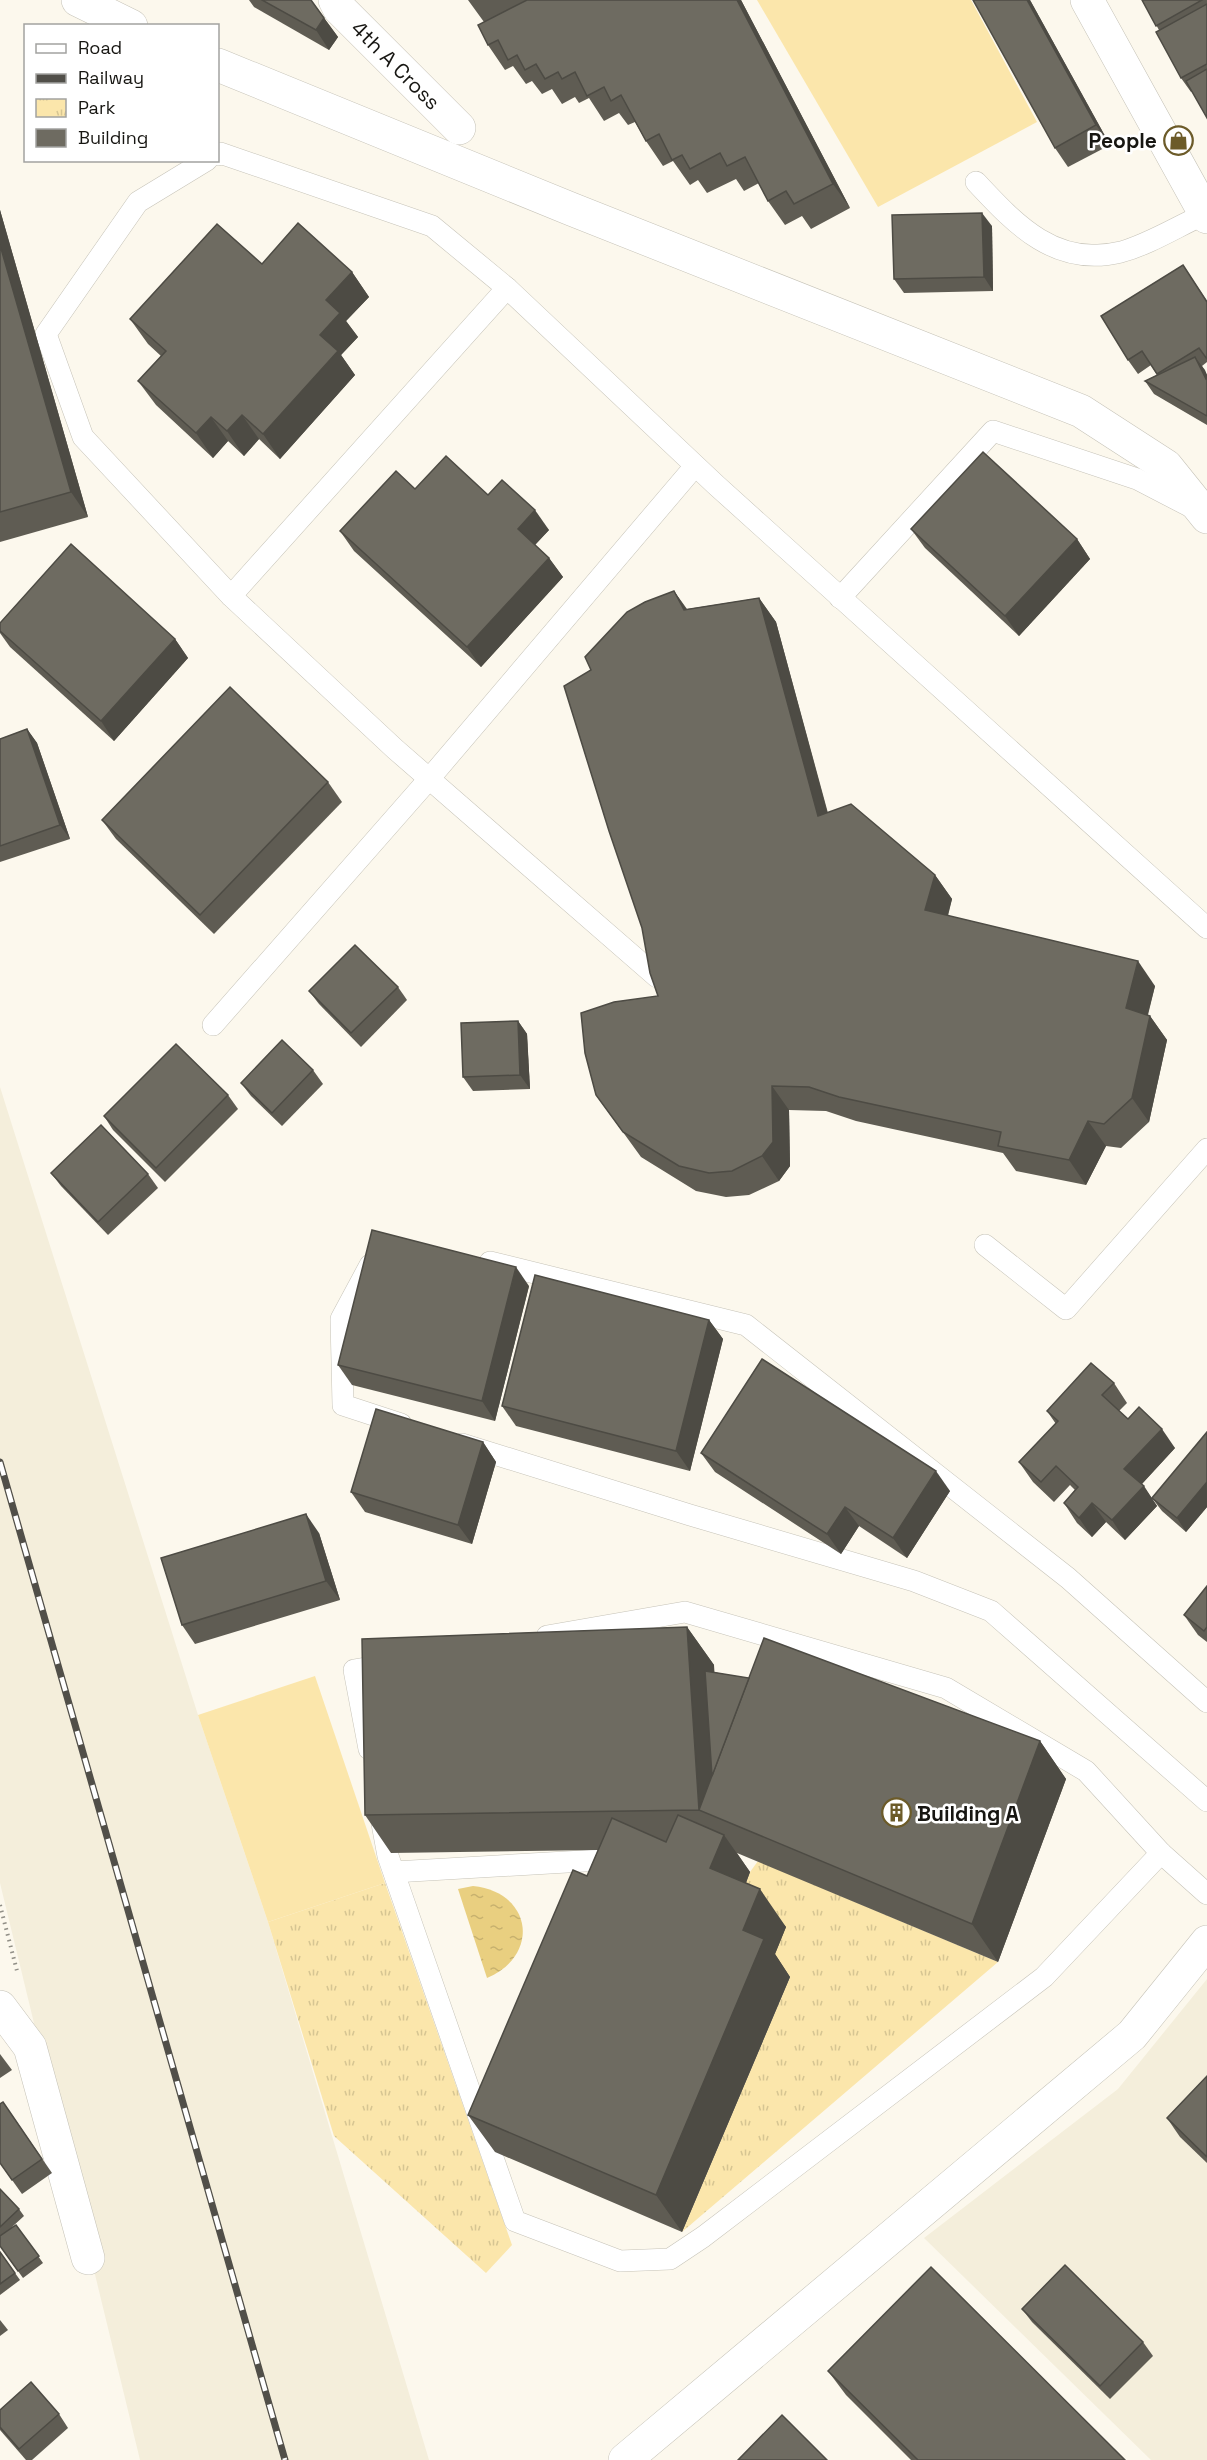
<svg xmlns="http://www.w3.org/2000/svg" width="1207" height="2460" font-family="'Space Grotesk',sans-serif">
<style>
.built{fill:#f4eedb}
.park{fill:url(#park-tufts)}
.garden{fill:#fbe6ab}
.water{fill:url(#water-ripples)}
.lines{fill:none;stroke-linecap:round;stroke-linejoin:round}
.lane-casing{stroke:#c6c3b8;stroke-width:22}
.street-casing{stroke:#c6c3b8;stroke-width:34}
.secondary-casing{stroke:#c6c3b8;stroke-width:34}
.path{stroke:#918f87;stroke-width:4;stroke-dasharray:1.5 4.5;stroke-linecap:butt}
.lane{stroke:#fff;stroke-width:21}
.street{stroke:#fff;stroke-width:33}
.secondary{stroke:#fff;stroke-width:33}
.rail-casing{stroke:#514f49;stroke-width:7}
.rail{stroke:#fff;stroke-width:4.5;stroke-dasharray:14;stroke-linecap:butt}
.wall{fill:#5f5c53}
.shaded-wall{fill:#4d4b44}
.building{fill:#6e6b61;stroke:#4d4b44;stroke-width:1.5}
.labels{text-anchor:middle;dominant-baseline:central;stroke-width:5;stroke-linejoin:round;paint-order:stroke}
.street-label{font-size:21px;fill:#171612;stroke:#fff}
.poi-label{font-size:21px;font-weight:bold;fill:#171612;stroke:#fff;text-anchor:end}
</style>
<defs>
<pattern id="park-tufts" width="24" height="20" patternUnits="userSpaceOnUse" patternTransform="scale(1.5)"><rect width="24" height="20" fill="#fbe6ab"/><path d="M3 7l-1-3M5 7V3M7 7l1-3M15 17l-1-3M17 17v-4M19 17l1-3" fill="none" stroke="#d6c592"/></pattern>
<pattern id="water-ripples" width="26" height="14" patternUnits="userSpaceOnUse" patternTransform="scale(1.5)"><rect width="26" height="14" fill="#e9cf80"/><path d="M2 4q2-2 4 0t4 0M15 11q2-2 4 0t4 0" fill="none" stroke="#c7b16e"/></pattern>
</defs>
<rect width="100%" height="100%" fill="#fcf8ed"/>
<g class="built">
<path d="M0 1087 198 1715 268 1922 429 2460H140L0 1883Z"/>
<path d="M1207 1979V2460H1151L924 2238 1118 2089Z"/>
</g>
<g class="park">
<path d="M758 1861 998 1962 682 2232 790 1977 737 1906 750 1872Z"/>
<path d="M385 1883 512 2245 486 2273 334 2136 268 1922Z"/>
</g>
<g class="garden">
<path d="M757 0H971L1037 122 878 207Z"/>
<path d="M315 1676 385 1883 268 1922 198 1715Z"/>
</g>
<path class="water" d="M473 1886C532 1892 541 1955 487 1978L458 1889Z"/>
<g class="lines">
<defs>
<g id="lane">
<path d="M218 155 220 153 432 226 507 288 716 485 1207 928"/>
<path d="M207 160 138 202 46 334 83 437 231 596 395 749 657 977"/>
<path d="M976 182C1016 225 1056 268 1121 252 1150 244 1178 226 1205 214"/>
<path d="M231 596 507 288"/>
<path d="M840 598 993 431 1137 479 1193 508"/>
<path d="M213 1025 429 779 695 466"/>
<path d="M985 1245 1066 1309 1207 1149"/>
<path d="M490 1262 746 1325 1068 1578 1207 1702"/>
<path d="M370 1265 341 1319 343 1405 401 1424"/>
<path d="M462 1444 690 1515 914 1581 991 1611 1207 1801"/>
<path d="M547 1636 685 1612 946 1688 1086 1771 1161 1853 1207 1894"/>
<path d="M369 1749 354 1670 389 1664"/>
<path d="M381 1818 388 1856 515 2221 620 2261 670 2259 703 2237 1044 1977 1161 1853"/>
<path d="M394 1872 618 1859 617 1861"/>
</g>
<g id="street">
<path d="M78 0 131 26"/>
<path d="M335 0 339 8 459 128"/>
<path d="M218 65 571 209 1081 411 1166 466 1207 517"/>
<path d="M0 2007 30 2047 88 2258"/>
<path d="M625 2460 1132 2035 1207 1942"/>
</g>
<path id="secondary" d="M1087 0 1207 217"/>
</defs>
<use href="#lane" class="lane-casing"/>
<use href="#street" class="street-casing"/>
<use href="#secondary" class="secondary-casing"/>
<path class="path" d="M0 1905 17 1971"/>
<use href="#lane" class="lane"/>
<use href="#street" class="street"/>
<use href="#secondary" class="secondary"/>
<defs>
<path id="rail" d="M0 1462 285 2460"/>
</defs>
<use href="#rail" class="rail-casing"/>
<use href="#rail" class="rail"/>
</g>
<g class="wall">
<path d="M249 0H311L338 37 329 50 254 7Z"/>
<path d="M468 0H741L850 208 811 229 802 216 785 225 768 201 759 183 744 191 736 179 707 193 698 180 690 185 673 161 663 166 646 141 635 122 628 125 619 113 604 121 589 98 579 103 575 97 562 104 552 89 542 94 532 81 526 84 513 66 505 70 488 45 484 22Z"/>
<path d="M1030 0 1110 145 1068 167 1055 148Z"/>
<path d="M1142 0H1207V118L1192 91 1191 92 1181 78 1159 30Z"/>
<path d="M0 210 88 517 0 542Z"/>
<path d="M992 226 993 291 904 293 894 279Z"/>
<path d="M262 264 352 272 369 297 346 321 358 337 341 355 355 375 280 459 259 439 244 456 228 441 213 458 156 405 138 381 161 356 148 344 130 319Z"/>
<path d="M1183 265 1207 301V362L1202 366 1207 375V425L1154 394 1145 381 1157 375 1151 365 1138 374 1128 360Z"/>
<path d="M415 489 488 495 549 530 535 545 549 558 563 577 481 667 354 551 340 531Z"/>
<path d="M911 529 1077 539 1090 559 1019 636 925 548Z"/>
<path d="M674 591 687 609 759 598 776 622 828 813 935 875 952 899 948 916 1155 986 1148 1015 1150 1016 1167 1040 1149 1122 1121 1148 1106 1146 1086 1185 1016 1171 1003 1153 856 1121 826 1111 789 1110 790 1166 779 1181 749 1195 726 1197 696 1191 641 1157 596 1095 658 996 642 928 591 670Z"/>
<path d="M0 623 175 639 188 658 114 741 10 647 0 633Z"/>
<path d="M27 729 37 743 70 839 0 862V739Z"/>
<path d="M328 782 342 802 214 934 116 839 102 820Z"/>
<path d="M398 987 407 1000 361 1047 319 1004 309 991Z"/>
<path d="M518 1021 527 1034 530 1089 473 1091 463 1077Z"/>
<path d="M313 1070 323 1084 282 1126 251 1096 241 1083Z"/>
<path d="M228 1095 238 1109 165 1182 113 1130 104 1116Z"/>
<path d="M51 1173 148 1174 158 1188 108 1235 61 1186Z"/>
<path d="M529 1286 495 1421 352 1385 338 1365Z"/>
<path d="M709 1320 723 1339 690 1471 516 1426 502 1406Z"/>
<path d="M1114 1383 1127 1403 1119 1411 1128 1419 1175 1448 1142 1484 1157 1506 1125 1540 1106 1522 1092 1537 1077 1523 1064 1503 1075 1490 1070 1485 1054 1502 1033 1482 1019 1462 1056 1424 1047 1411Z"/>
<path d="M1207 1432V1507L1186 1532 1162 1511 1152 1498Z"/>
<path d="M483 1442 496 1462 472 1544 365 1512 351 1492Z"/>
<path d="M701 1453 950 1491 907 1558 859 1526 841 1554 715 1472Z"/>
<path d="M319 1533 340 1600 195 1644 182 1625Z"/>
<path d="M1207 1586V1642L1198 1635 1184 1615Z"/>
<path d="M687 1627 714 1665V1672L1040 1741 1066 1779 998 1962 737 1853 750 1872 746 1883 786 1927 775 1954 790 1977 682 2232 495 2152 468 2115 587 1876 598 1850 391 1853 365 1815Z"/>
<path d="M0 2054 12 2070 0 2078Z"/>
<path d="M1207 2076V2163L1180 2137 1167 2118Z"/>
<path d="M3 2102 52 2173 22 2194 0 2163Z"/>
<path d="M0 2189 19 2209 24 2216 12 2227 16 2225 43 2263 23 2278 0 2246Z"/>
<path d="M0 2252 20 2280 0 2295Z"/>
<path d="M1022 2309 1143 2342 1153 2356 1110 2399 1032 2322Z"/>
<path d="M0 2320 8 2330 0 2336Z"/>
<path d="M828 2371 1125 2460H911L846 2395Z"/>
<path d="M0 2410 59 2414 68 2428 32 2460H26L0 2430Z"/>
</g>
<g class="shaded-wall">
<path d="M737 0H741L850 208 833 184Z"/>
<path d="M1027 0H1030L1110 145 1096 125Z"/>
<path d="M324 18 338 37 329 50 316 30Z"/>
<path d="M0 210 88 517 71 492 0 245Z"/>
<path d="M982 213 992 226 993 291 984 277Z"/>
<path d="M352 272 369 297 346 321 358 337 341 355 355 375 280 459 263 434 326 300Z"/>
<path d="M1195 357 1205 370 1207 375V380Z"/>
<path d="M242 415 259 439 244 456 227 431Z"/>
<path d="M211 417 228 441 213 458 196 433Z"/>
<path d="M535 510 549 530 532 548 518 529Z"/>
<path d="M1077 539 1090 559 1019 636 1005 616Z"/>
<path d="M549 558 563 577 481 667 467 647Z"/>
<path d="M674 591 691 616 684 610Z"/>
<path d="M759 598 776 622 835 841 818 816Z"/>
<path d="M175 639 188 658 114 741 101 721Z"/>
<path d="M27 729 37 743 70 839 60 825Z"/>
<path d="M935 875 952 899 942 935 925 910Z"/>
<path d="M1138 961 1155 986 1143 1032 1126 1008Z"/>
<path d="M1150 1016 1167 1040 1149 1122 1132 1098Z"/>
<path d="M518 1021 527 1034 530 1089 520 1075Z"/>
<path d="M772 1086 789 1110 790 1166 779 1181 762 1156Z"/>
<path d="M1088 1121 1106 1146 1086 1185 1069 1160Z"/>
<path d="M516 1267 529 1286 495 1421 482 1401Z"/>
<path d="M709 1320 723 1339 690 1471 676 1451Z"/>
<path d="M1162 1429 1175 1448 1138 1488 1124 1469Z"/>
<path d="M483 1442 496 1462 472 1544 458 1525Z"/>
<path d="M936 1471 950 1491 907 1558 893 1538Z"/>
<path d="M1207 1482V1507L1186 1532 1177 1518Z"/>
<path d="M1144 1486 1157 1506 1125 1540 1112 1520Z"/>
<path d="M1092 1503 1106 1522 1092 1537 1079 1518Z"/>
<path d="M845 1507 859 1526 841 1554 827 1534Z"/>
<path d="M306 1514 319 1533 340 1600 326 1581Z"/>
<path d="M687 1627 714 1665 723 1814 699 1810Z"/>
<path d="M1040 1741 1066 1779 998 1962 972 1924Z"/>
<path d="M724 1835 750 1872 737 1906 710 1868Z"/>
<path d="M760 1889 786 1927 775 1954 790 1977 682 2232 656 2195 743 1930Z"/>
</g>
<g class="building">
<path d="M262 0H311L324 18 316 30Z"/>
<path d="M527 0H737L833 184 794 204 786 191 768 201 745 157 727 166 720 153 690 169 682 155 672 160 659 134 646 141 621 95 611 101 604 87 587 96 575 72 562 79 558 72 545 79 536 64 525 70 517 55 508 60 498 40 488 45 478 25Z"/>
<path d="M973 0H1027L1096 125 1055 148Z"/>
<path d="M1142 0H1202L1156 26Z"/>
<path d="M1207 4V64L1181 78 1156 32Z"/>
<path d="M1207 69V118L1186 81Z"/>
<path d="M982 213 984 277 894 279 892 215Z"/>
<path d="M298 223 352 272 326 300 340 313 320 335 338 351 263 434 242 415 227 431 211 417 196 433 138 381 166 351 130 319 217 224 262 264Z"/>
<path d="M0 245 71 492 0 512Z"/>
<path d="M1183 265 1207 302V359L1199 348 1157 374 1142 351 1128 360 1101 316Z"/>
<path d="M1195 357 1206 379 1207 378V416L1145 381Z"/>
<path d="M983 452 1077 539 1005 616 911 529Z"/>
<path d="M446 456 488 495 502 480 535 510 518 529 549 558 467 647 340 531 396 471 415 489Z"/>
<path d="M71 544 175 639 101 721 0 631V623Z"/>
<path d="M674 591 684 610 759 598 818 816 851 804 935 875 925 910 1138 961 1126 1008 1150 1016 1132 1098 1104 1124 1088 1121 1069 1160 998 1146 1001 1132 839 1097 809 1087 772 1086 773 1142 762 1156 732 1171 709 1173 679 1166 623 1132 596 1095 585 1053 581 1013 614 1002 658 996 650 973 642 928 609 831 564 686 591 670 585 657 627 612 645 602Z"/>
<path d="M230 687 328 782 200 915 102 820Z"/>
<path d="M27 729 60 825 0 846V739Z"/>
<path d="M355 945 398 987 351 1033 309 991Z"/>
<path d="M518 1021 520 1075 463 1077 461 1023Z"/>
<path d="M282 1040 313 1070 272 1113 241 1083Z"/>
<path d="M176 1044 228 1095 156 1168 104 1116Z"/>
<path d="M101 1125 148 1174 98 1222 51 1173Z"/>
<path d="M372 1230 516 1267 482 1401 338 1365Z"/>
<path d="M535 1275 709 1320 676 1451 502 1406Z"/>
<path d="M762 1359 936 1471 893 1538 845 1507 827 1534 701 1453Z"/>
<path d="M1091 1363 1114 1383 1102 1395 1128 1419 1139 1407 1162 1429 1124 1469 1144 1486 1112 1520 1092 1503 1079 1518 1064 1503 1078 1487 1056 1466 1041 1482 1019 1462 1058 1421 1047 1411Z"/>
<path d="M376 1409 483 1442 458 1525 351 1492Z"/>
<path d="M1207 1432V1482L1177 1518 1152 1498Z"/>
<path d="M306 1514 326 1581 182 1625 161 1558Z"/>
<path d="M1207 1586V1627L1204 1631 1184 1615Z"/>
<path d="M687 1627 699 1810 764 1638 1040 1741 972 1924 699 1810 365 1815 362 1639Z"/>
<path d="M705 1671 749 1678 712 1776Z"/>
<path d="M678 1815 724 1835 710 1868 760 1889 743 1930 764 1939 656 2195 468 2115 573 1870 587 1876 612 1818 666 1842Z"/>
<path d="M1207 2076V2157L1167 2118Z"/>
<path d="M3 2102 42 2159 12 2180 0 2163V2104Z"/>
<path d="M0 2189 19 2209 0 2227Z"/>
<path d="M16 2225 39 2256 18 2271 0 2246V2236Z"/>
<path d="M0 2252 15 2273 0 2284Z"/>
<path d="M1065 2265 1143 2342 1100 2386 1022 2309Z"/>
<path d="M931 2267 1125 2460H918L828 2371Z"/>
<path d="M31 2382 59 2414 19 2449 0 2427V2410Z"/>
<path d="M782 2415 827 2460H738Z"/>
</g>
<defs>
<symbol id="shop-ring" viewBox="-11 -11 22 22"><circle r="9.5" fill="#fff" stroke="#6c5b29" stroke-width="1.5"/><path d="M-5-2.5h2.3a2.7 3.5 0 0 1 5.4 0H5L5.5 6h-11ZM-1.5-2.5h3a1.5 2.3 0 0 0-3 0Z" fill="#6c5b29"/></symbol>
<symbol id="building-ring" viewBox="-11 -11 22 22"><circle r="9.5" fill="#fff" stroke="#6c5b29" stroke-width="1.5"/><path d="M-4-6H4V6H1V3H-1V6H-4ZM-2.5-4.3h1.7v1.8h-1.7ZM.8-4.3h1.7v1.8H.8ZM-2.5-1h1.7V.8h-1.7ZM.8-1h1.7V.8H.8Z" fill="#6c5b29"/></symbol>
</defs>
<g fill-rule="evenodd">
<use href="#shop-ring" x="1162" y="124" width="33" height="33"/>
<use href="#building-ring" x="880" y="1796" width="33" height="33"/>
</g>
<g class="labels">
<g class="street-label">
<text transform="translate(396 65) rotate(45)">4th A Cross</text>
</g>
<g class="poi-label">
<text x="1157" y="140">People</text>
<text x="917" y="1813" text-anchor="start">Building A</text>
</g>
</g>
<rect x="24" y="24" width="195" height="138" fill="#ffffff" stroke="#a2a2a0" stroke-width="1.5"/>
<rect x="36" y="44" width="30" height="9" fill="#ffffff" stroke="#a2a2a0" stroke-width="1.5"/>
<text x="78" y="54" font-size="18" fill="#171612">Road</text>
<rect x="36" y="74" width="30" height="9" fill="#514f49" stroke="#a2a2a0" stroke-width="1.5"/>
<text x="78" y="84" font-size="18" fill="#171612">Railway</text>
<rect x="36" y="99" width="30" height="18" fill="url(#park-tufts)" stroke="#a2a2a0" stroke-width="1.5"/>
<text x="78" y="114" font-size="18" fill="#171612">Park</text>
<rect x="36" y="129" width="30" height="18" fill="#6e6b61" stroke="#a2a2a0" stroke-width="1.5"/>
<text x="78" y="144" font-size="18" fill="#171612">Building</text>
</svg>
